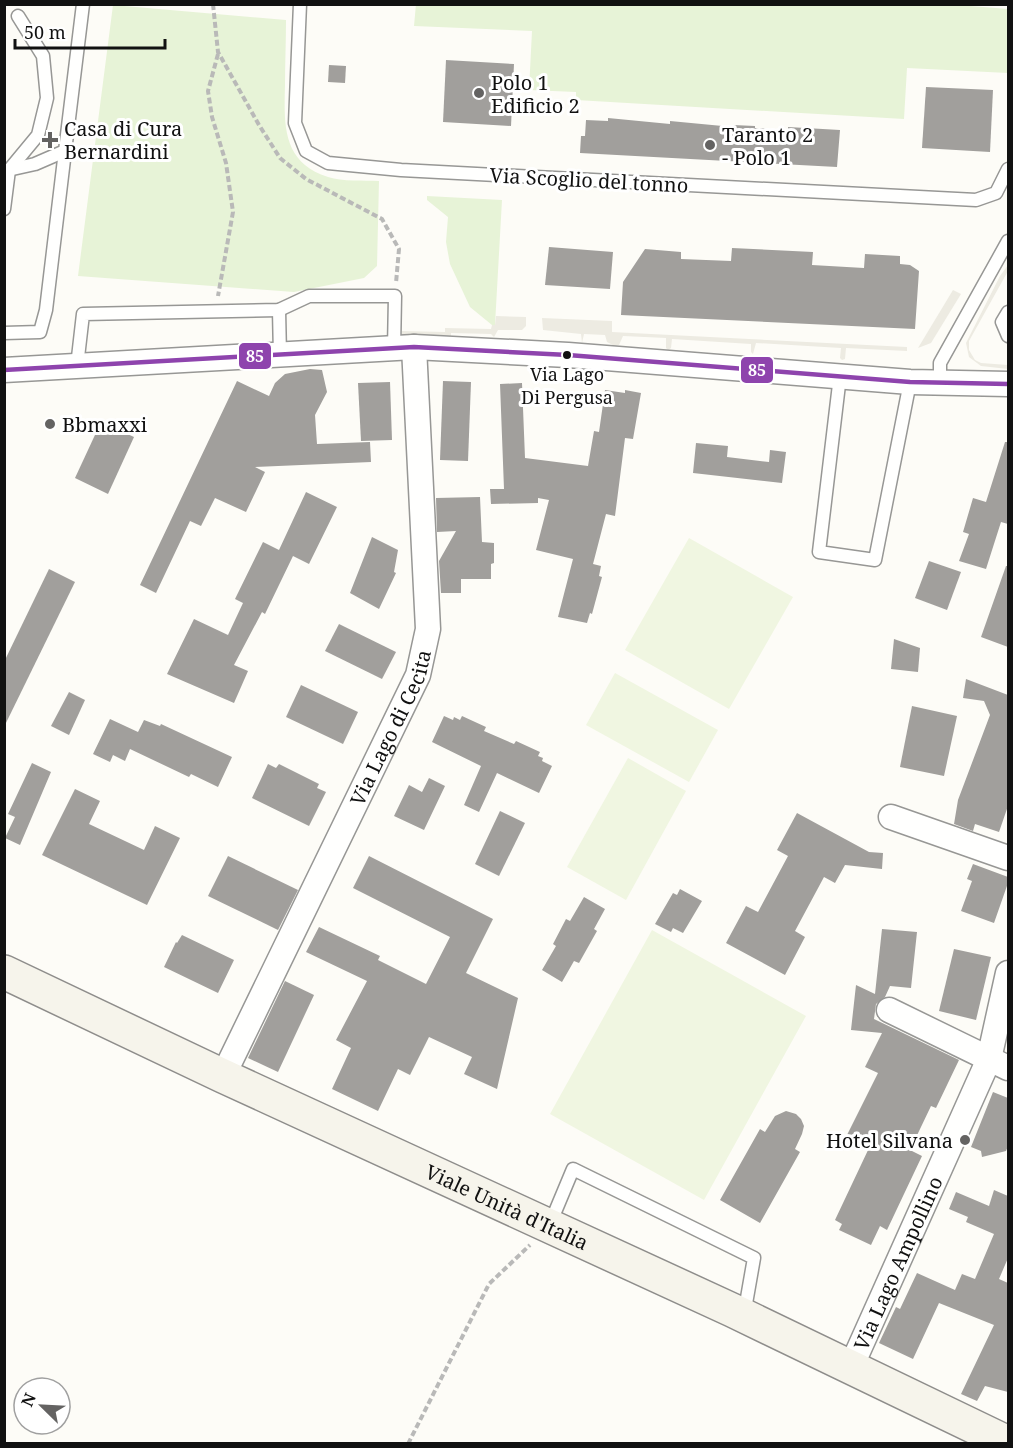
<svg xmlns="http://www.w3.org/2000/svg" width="1013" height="1448" font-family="'Noto Serif',serif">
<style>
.green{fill:#e7f3d7}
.pitch{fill:#f0f6e1}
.plaza{fill:#edebe2}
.building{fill:#a19f9c}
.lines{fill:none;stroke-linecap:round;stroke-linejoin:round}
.service-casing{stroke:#979795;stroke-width:15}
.minor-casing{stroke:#979795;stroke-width:27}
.secondary-casing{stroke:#8e8d8b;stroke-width:36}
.path{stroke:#b9b9b8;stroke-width:4;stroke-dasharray:6 3;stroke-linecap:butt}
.service{stroke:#fffffe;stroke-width:12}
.minor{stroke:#fffffe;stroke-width:24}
.secondary{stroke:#f6f4eb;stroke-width:33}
.bus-1-casing{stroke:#fff;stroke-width:9}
.bus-1{stroke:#8e44ad;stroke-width:4.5}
.poi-dot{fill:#646362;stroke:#fff;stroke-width:2}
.bus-dot{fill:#111;stroke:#fff;stroke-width:2}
.labels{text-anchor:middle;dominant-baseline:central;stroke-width:6;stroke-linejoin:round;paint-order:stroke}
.bus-label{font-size:18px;fill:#111;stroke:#fff}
.poi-label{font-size:20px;fill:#111;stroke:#fff;text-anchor:start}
.street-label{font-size:20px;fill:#111;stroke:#fff}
.line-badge{stroke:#fff;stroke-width:2}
.badge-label{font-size:16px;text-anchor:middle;font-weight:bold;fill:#fff}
</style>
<rect width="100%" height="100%" fill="#fdfcf7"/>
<g class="green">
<path d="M416 4H946L1008 9V73L907 68 904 119 576 100V92L529 90 532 31 414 26Z"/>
<path d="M113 5 286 20C286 42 285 64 285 85 284 125 282 162 328 177 343 182 363 180 379 181L377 266 364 278 294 292 78 276Z"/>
<path d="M427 196 502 200 495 325H492L470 307 450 264 446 242 448 217 427 200Z"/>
</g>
<g class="pitch">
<path d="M689 538 793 597 729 709 625 650Z"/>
<path d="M615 673 718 730 689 782 586 725Z"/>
<path d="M628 758 686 791 626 900 567 867Z"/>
<path d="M652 930 806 1016 704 1200 550 1114Z"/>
</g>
<g class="plaza">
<path d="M1008 265V271L969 341V350L975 360 981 363 1008 365V369L981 366 969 357 966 343 1000 276Z"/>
<path d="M953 290 961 294 931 343 918 348Z"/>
<path d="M496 316 526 317V326L522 330H498L494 337 491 334 451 333V336L402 335V331L445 332V328L491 329 492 325H495Z"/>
<path d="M542 318 612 321V332L907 347V351L846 348 845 359 842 360 840 358 841 348 756 343 753 354 751 352V344L672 339 671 348 668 350 666 348V338L623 336 619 345 615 346 607 342 605 335 584 334 582 343 581 334 543 330Z"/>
</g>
<g class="building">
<path d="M446 60 514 64 511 126 443 122Z"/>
<path d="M329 65 346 66 345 83 328 82Z"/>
<path d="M926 87 993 90 990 152 922 148Z"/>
<path d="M608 118 670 124V121L733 127V125L755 126V128L788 130V127L840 130 837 167 580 153 581 136H585L586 120 608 121Z"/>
<path d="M549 247 613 252 610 289 545 285Z"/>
<path d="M732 248 813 252 812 265 864 268 865 254 900 256V264L910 265 919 271 915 329 621 315 623 282 645 249 681 252V259L731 261Z"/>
<path d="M310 369 322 370 327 392 315 415 317 444 370 442 371 462 255 467 265 472 246 512 215 498 201 526 190 521 156 593 140 585 237 381 269 396 275 383 285 374Z"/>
<path d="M443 381 471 382 468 461 440 460Z"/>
<path d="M390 382 392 440 361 441 358 383Z"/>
<path d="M522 383 525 458 588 466 594 431 599 432 605 390 625 393V390L641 393 633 439 625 438 615 516 606 514 593 564 601 566 599 576 602 577 592 614 590 613 587 623 558 617 573 559 536 550 549 500 538 498V503L491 504 490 489H504L500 384Z"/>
<path d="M101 422 134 437 108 494 75 478Z"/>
<path d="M1005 442H1008V524L1001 522 986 569 959 561 969 534 963 532 973 498 986 502Z"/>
<path d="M696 443 728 446 727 457 769 462 770 450 786 452 782 483 693 473Z"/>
<path d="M306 492 337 507 309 564 293 556 265 614 262 612 234 665 248 671 234 703 167 674 194 619 228 635 243 603 235 599 263 542 279 550Z"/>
<path d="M480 497 482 542 494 543V563L491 564V579H461V593H441L439 561 456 531 437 532 436 498Z"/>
<path d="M372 537 398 550 394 572 396 573 379 609 350 593Z"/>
<path d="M929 561 961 572 947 610 915 598Z"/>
<path d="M1006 566H1008V647L981 637Z"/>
<path d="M49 569 75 582 4 727V662Z"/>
<path d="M339 624 396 652 382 679 325 651Z"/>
<path d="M894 639 920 648 918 672 891 669Z"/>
<path d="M966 679 1008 695V806L999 832 975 824 973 831 954 824 958 800 990 715 984 701 963 698Z"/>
<path d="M301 685 358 712 343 744 286 717Z"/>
<path d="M69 692 85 700 69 735 51 726Z"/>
<path d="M912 706 957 716 944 776 900 767Z"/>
<path d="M444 716 453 720 454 717 460 720 462 716 486 727 484 731 514 744 516 741 540 752 538 756 543 758 542 761 552 766 539 793 497 773 479 812 464 805 481 766 432 742Z"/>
<path d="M110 719 138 732 144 720 160 726 161 724 232 757 218 787 191 774 189 777 130 749 125 761 113 755 110 762 93 754Z"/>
<path d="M32 763 51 772 20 845 5 838 15 817 8 814Z"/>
<path d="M268 764 276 768 279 764 319 784 317 788 326 792 309 826 252 798Z"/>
<path d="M429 778 445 786 424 830 394 816 409 785 422 792Z"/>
<path d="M75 789 100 801 89 824 144 850 155 826 180 838 147 905 42 855Z"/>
<path d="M500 811 525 823 499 876 475 864Z"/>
<path d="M797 813 869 852 883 853 882 869 845 865 835 883 824 877 795 931 805 937 785 975 726 943 746 906 758 912 788 856 777 850Z"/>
<path d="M228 856 298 890 278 930 208 896Z"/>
<path d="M369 856 493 919 466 973 518 998 497 1089 464 1074 472 1057 429 1037 410 1075 398 1069 378 1111 332 1089 351 1048 336 1040 367 981 306 952 319 927 380 956 378 960 426 984 450 937 353 888Z"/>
<path d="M973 864 1008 877V883L994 923 961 911 972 881 967 879Z"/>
<path d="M680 889 702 901 683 933 673 928 671 932 655 924 673 893 677 895Z"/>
<path d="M584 897 605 909 594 929 597 931 579 963 574 961 562 982 542 970 556 946 553 944 566 919 570 921Z"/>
<path d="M882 929 917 932 911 988 890 986 885 997 876 1004 874 1019 959 1060 936 1108 931 1106 910 1150 922 1156 904 1194 887 1230 880 1226 871 1245 839 1230 842 1224 835 1220 869 1148 846 1137 878 1073 865 1067 882 1033 851 1030 856 985 875 994Z"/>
<path d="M182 935 234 960 218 993 164 967 176 942 177 943Z"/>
<path d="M954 949 991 957 976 1020 939 1011Z"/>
<path d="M285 981 314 995 278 1072 248 1058Z"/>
<path d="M993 1092 1008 1098V1146L1006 1151 982 1157 981 1151 971 1147Z"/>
<path d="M786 1111 796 1114 801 1119 804 1126 802 1134 795 1149 800 1152 760 1223 720 1200 760 1129 765 1132 775 1116Z"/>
<path d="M994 1190 1008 1196V1258L999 1279 1008 1283V1392L985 1386 977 1401 961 1394 994 1325 939 1303 913 1359 879 1343 896 1307 900 1309 917 1273 955 1290 962 1274 975 1279 994 1234 966 1222 968 1217 949 1209 956 1192 989 1206Z"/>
</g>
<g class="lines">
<defs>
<g id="service">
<path d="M300 4 295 123 306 151 328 163 401 170 976 200 996 193 1008 169"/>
<path d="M8 170 35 164 65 151 83 4"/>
<path d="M4 209 9 170 38 135 47 98 43 56 18 16"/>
<path d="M279 310 280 356"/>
<path d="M1008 312 1002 322 1008 336"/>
<path d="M4 333 40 332 46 310 65 151"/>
<path d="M77 366 83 314 279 310 309 296H395L394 349"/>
<path d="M840 376 819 552 875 560 910 382"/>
<path d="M940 383V363L1008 241"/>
<path d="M550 1224 573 1169 754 1258 744 1315"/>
</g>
<g id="minor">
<path d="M4 370 414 347 568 355 910 382 1008 384"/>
<path d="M891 817 1008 858"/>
<path d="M889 1010 1008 1068"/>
<path id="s1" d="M223 1076 418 675 428 629 414 347"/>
<path id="s2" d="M851 1367 989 1059 1008 973"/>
</g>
<g id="secondary">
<path id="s3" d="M4 972 223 1076 732 1310 1008 1443"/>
</g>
</defs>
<use href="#service" class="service-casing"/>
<use href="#minor" class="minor-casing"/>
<use href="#secondary" class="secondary-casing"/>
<g class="path">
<path d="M213 4 218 52 259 125 280 158 306 179 382 219 399 249 396 283"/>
<path d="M218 54 208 91 212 117 226 163 233 212 218 296"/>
<path d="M408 1444 489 1284 530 1245"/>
</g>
<use href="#service" class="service"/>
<use href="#minor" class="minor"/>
<use href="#secondary" class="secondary"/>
<defs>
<path id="bus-1" d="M4 370 414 347 568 355 910 382 1008 384"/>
</defs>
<use href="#bus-1" class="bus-1-casing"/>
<use href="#bus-1" class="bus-1"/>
</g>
<g class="poi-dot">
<circle cx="479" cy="93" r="6"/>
<path d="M47 131h6v6h6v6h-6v6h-6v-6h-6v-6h6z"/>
<circle cx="710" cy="145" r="6"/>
<circle cx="50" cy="424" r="6"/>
<circle cx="965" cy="1140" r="6"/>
</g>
<circle class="bus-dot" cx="567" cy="355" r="5"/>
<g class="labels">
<g class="bus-label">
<text x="567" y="374">Via Lago<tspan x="567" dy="23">Di Pergusa</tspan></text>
</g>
<g class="poi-label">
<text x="491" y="82">Polo 1<tspan x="491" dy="23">Edificio 2</tspan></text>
<text x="64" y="128">Casa di Cura<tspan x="64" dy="23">Bernardini</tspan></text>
<text x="722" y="134">Taranto 2<tspan x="722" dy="23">- Polo 1</tspan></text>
<text x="62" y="424">Bbmaxxi</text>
<text x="953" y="1140" text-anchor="end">Hotel Silvana</text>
</g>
<g class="street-label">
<text transform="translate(589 180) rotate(3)">Via Scoglio del tonno</text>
<text stroke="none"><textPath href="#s1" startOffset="387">Via Lago di Cecita</textPath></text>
<text stroke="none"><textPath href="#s3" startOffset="555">Viale Unità d'Italia</textPath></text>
<text stroke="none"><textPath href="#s2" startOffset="114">Via Lago Ampollino</textPath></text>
</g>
</g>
<g class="line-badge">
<rect x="238" y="342" width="34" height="28" rx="6" fill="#8e44ad"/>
<rect x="740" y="356" width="34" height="28" rx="6" fill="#8e44ad"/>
</g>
<g class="badge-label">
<text x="255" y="362">85</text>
<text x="757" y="376">85</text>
</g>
<rect width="1013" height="1448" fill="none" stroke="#111111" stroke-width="12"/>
<g transform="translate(42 1406) rotate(294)"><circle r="28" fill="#ffffff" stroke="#a0a0a0" stroke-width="1.5"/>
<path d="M0-4.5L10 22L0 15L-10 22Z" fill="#646362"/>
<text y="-9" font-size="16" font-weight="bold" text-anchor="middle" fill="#111111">N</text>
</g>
<path d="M15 39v9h150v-9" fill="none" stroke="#111111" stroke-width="3"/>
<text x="24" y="39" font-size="18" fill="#111111" stroke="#ffffff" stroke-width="4.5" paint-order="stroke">50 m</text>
</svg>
